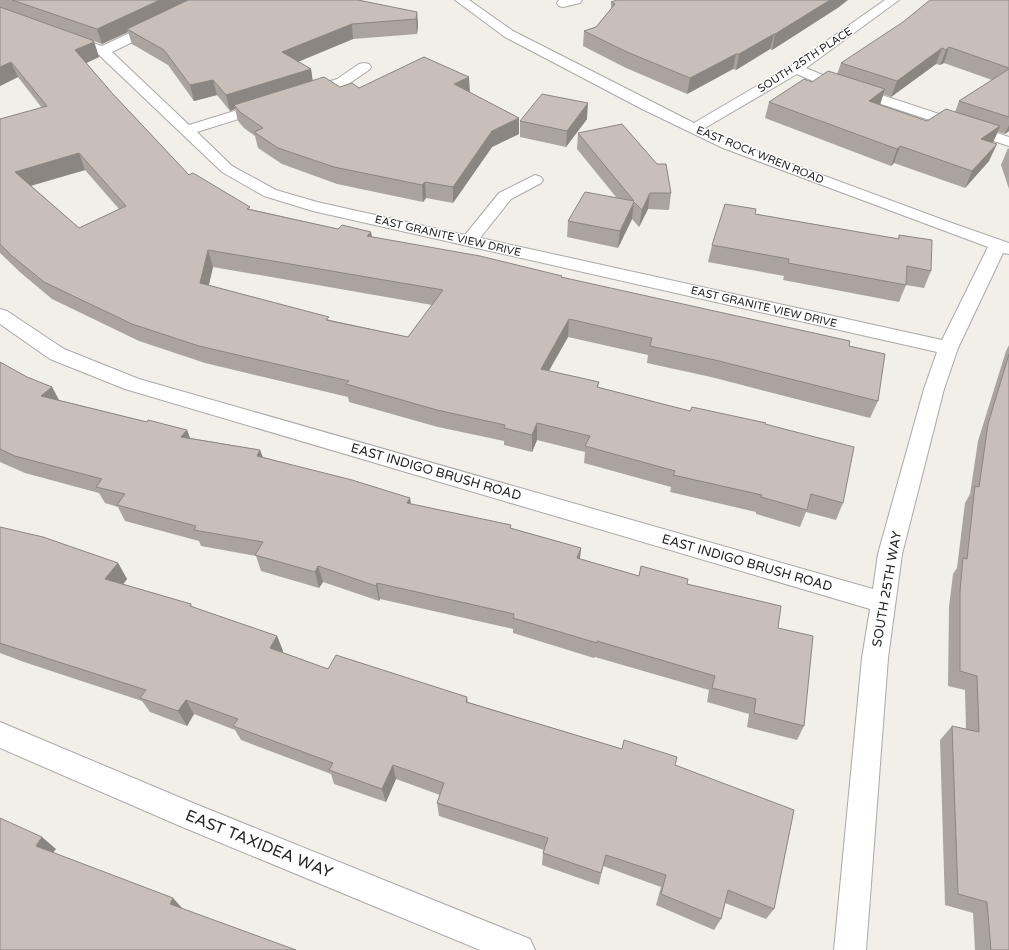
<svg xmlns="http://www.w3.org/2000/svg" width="1009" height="950" font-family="'Varela Round',sans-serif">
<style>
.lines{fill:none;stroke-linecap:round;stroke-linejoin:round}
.street-casing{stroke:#a9a9a9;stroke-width:2}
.street{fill:#fff;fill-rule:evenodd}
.wall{fill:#aba49e;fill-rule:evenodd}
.shaded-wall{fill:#8b8681}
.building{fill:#c7bfb8;stroke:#8b8681;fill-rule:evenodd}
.labels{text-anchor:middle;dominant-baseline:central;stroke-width:3;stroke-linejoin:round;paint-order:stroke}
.far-street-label{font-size:11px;fill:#222;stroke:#fff}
.street-label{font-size:13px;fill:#222;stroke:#fff}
.near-street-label{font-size:16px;fill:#222;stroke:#fff}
</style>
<rect width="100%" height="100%" fill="#f2efe9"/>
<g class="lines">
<defs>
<g id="street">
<path d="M199 0H215L213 3 112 52 189 125 260 103 265 102 270 103 272 106 270 109 197 132 232 166 276 190 317 202 465 235 499 193 535 175 541 177 543 180 541 183 511 199 480 238 942 340 988 247 723 148 642 109 505 37 455 0H469L513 31 694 123 791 66 885 0H899L806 68 830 78 1009 137V146L820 84 797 74 705 128 733 142 949 222 1009 243V254L1003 253 958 348 944 389 902 554 888 658 866 950H834L862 658 870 609 125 389 50 359 0 324V309L7 311 64 349 139 379 873 589 878 554 924 389 937 352 313 211 264 196 222 172 98 54 64 42 63 39 64 36 69 35 102 46Z"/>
<path d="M559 0H582L580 3 563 7 559 6 557 3Z"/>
<path d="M364 63 369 64 371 67 369 70 347 85 308 97 303 96 301 93 303 90 337 79 359 64Z"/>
<path d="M0 722 193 803 530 939 535 950H480L180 826 0 748Z"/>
</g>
</defs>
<use href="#street" class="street-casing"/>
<use href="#street" class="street"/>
</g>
<g class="wall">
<path d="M0 0H358L417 12 418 27 417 34 353 39 298 62 311 69 313 81 340 87 359 88 469 92 519 118V134L492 147 453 203 426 198 423 202 337 184 282 164 258 148 255 136 244 128 238 121 235 109 230 111 217 95 194 101 168 65 132 44 128 32 102 44 94 41 99 57 86 63 112 93 189 175 250 209 338 229 371 232 372 237 562 278 849 346 878 401 870 418 711 377 647 363 648 355 568 337 549 371 599 382 598 387 690 411 765 424 843 503 836 520 806 512 800 527 756 514V512L670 492 671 487 584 463 585 452 537 440 532 452 504 445V441L438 427 349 402 348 397 205 363 139 341 52 299 21 273 0 253V119L42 108 18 77 0 86ZM85 170 119 209 79 228 31 186ZM213 267 432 305 408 337 330 320 209 285Z"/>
<path d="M1009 0V131L1005 134 998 132 993 142 992 143 989 161 965 188 894 163 891 166 765 118 769 102 812 82 837 74 841 63ZM944 63 992 80 959 101 955 112 927 121 880 105 883 94 891 97 936 64 940 65Z"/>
<path d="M611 2 839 7 772 50 770 49 736 70 733 69 687 94 626 68 583 46 584 31 596 27 611 9Z"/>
<path d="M587 119 566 147 520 137V121Z"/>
<path d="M578 133 671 193 669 210 648 209 639 227 632 219 618 248 567 237 568 221 616 197 577 149Z"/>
<path d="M1008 148 1009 149V189L1001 165Z"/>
<path d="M755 214 898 239 899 235 931 271 924 288 906 285 899 302 783 280 784 276 708 262 712 245Z"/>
<path d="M1009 345V950H975L973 913 945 905 940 740 952 726 966 729 965 690 948 686 949 607 953 574 957 568 965 503 970 494 978 441 1006 351Z"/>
<path d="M0 362 27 377 52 387 59 400 147 422 187 430 190 438 260 450 263 457 410 498 411 504 511 525V528L581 548 580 559 639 576 687 584 778 628 804 726 797 740 747 727 749 714 707 702 709 690 595 657 594 658 513 633V629L380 599 379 601 323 582 319 588 261 571 256 556 201 546 199 541 125 521 118 507 105 503 99 493 25 473 0 462Z"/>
<path d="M0 527 118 563 127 579 123 584 191 604 192 607 277 636 283 651 282 652 328 669 467 697 468 702 675 765 774 909 766 919 725 903 721 919 714 930 656 905 661 887 603 866 599 885 542 865 543 853 544 850 439 816 437 803 440 795 396 779 386 802 334 784 331 774 241 740 235 730 194 714 187 726 150 712 142 701 24 662 0 653Z"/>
</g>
<g class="shaded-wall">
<path d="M160 0H195L127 29 128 32 102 44 97 29Z"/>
<path d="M830 0H848L839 7 772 50 775 34Z"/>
<path d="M417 12 418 27 417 34 416 19Z"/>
<path d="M352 24 353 39 285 67 282 52Z"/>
<path d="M774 34 770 49 736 70 739 54Z"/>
<path d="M94 42 99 57 80 66 75 50Z"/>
<path d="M949 47 944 63 940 65 946 50Z"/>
<path d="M942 48 936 64 891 97 897 81Z"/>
<path d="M736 54 733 69 687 94 690 78Z"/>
<path d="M11 62 18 77 0 86V67Z"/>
<path d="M311 69 313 85 234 105 235 109 230 111 226 95Z"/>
<path d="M469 77 470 92 454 84Z"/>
<path d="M213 80 217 95 194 101 190 85Z"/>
<path d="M885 89 880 105 869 101Z"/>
<path d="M588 103 587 119 566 147 567 131Z"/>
<path d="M519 118V134L492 147 453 203V187L492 131Z"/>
<path d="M1009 125V131L1005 134Z"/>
<path d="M1000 126 993 142 974 156 981 139Z"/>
<path d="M997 144 989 161 965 188 972 171Z"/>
<path d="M900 146 894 163 891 166 897 149Z"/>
<path d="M79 153 85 170 22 188 15 172Z"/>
<path d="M425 182 426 198 423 202 422 185Z"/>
<path d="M650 193 648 209 639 227 642 210Z"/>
<path d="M634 202 632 219 618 248 620 231Z"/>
<path d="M371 232 373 249 367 236Z"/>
<path d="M208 250 213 267 205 300 200 283Z"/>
<path d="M569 319 568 337 540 386 541 369Z"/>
<path d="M52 387 61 404 41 396Z"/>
<path d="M537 423V440L532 452V435Z"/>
<path d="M187 430 193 447 181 437Z"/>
<path d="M260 450 266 467 257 456Z"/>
<path d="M410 498 412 515 407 503Z"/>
<path d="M581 548 579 564 577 558Z"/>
<path d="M118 563 127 579 115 595 105 579Z"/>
<path d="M318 566 323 582 319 588 315 572Z"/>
<path d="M377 583 380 599 379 601 376 586Z"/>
<path d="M277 636 283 651 276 663 270 648Z"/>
<path d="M186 700 194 714 187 726 178 711Z"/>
<path d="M393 765 396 779 386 802 382 789Z"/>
<path d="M42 837 56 849 49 858 36 846Z"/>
<path d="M173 898 183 909 170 904Z"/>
</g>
<g class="building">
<path d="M12 0H160L97 29Z"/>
<path d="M188 0H358L417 12 416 19 352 24 282 52 311 69 226 95 213 80 190 85 164 50 127 29Z"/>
<path d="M617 0H830L775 34H774L739 54H736L690 78 627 52 584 31 596 27 615 4 611 2Z"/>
<path d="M930 0H1009V68L949 47 946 50 942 48 897 81 841 63 903 22Z"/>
<path d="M0 7 92 40 94 42 75 50 112 93 189 175 193 173 250 207 247 209 338 229 342 225 371 232 367 236 480 256 562 276 561 277 850 341 849 346 885 354 878 401 715 360 650 346 652 338 569 319 541 369 599 382 597 387 690 411 692 407 766 423 765 424 854 447 843 503 811 494 807 510 761 497 762 495 673 475 675 471 585 446 590 436 537 423 532 435 504 428 505 425 437 410 346 384 349 381 199 346 132 324 44 282 12 256 0 244V119L47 106 11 62 0 67ZM79 153 126 206 79 228 15 172ZM208 250 443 290 408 337 326 320 329 317 200 283Z"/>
<path d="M424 57 469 77 454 84 519 118 492 131 453 187 425 182 422 185 334 167 278 148 254 132 263 128 240 112 234 105 324 77 340 87 352 83 359 88Z"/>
<path d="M1009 69V117L959 101Z"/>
<path d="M828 71 885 89 869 101 927 121 946 109 1000 126 981 139 997 144 972 171 900 146 897 149 769 102 804 79 812 82Z"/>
<path d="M542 94 588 103 567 131 520 121Z"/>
<path d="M622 124 657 164H666L671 193H650L642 210 634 202 620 231 568 221 585 192 634 201 578 133Z"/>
<path d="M725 204 756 209 755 214 899 239V235L932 240 931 271 907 266 906 285 788 263 789 259 712 245Z"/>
<path d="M1009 354V950H991L987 902 958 894 952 726 979 732 977 676 960 671V591L963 558 967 559 975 486 979 487 988 424Z"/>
<path d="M0 362 27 377 52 387 41 396 147 422 148 420 187 430 181 437 260 450 257 456 352 480 410 498 407 503 511 525 510 528 581 548 577 558 639 576 641 566 688 579 687 584 781 606 778 628 813 636 804 726 754 713 756 699 712 688 715 676 597 641V643L513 618 514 614 377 583 376 586 318 566 315 572 255 555 263 542 194 530 196 526 117 505 125 494 96 487 102 479 15 456 0 449Z"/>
<path d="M0 527 43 537 118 563 105 579 191 604 190 606 277 636 270 648 328 669 336 655 467 697 466 702 622 749 624 740 677 757 675 765 794 810 774 909 728 890 721 919 661 894 666 875 606 855 601 873 543 853 548 838 437 803 444 783 393 765 382 789 329 770 333 763 233 726 238 719 186 700 178 711 140 698 146 690 12 647 0 643Z"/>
<path d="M0 818 42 837 36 846 173 898 170 904 296 950H0Z"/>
</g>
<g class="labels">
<g class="far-street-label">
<text transform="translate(805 60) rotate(-33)">SOUTH 25TH PLACE</text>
<text transform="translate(760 155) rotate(22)">EAST ROCK WREN ROAD</text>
<text transform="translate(448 236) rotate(13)">EAST GRANITE VIEW DRIVE</text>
<text transform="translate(764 307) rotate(13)">EAST GRANITE VIEW DRIVE</text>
</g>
<g class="street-label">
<text transform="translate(436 472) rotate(16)">EAST INDIGO BRUSH ROAD</text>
<text transform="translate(747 563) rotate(16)">EAST INDIGO BRUSH ROAD</text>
<text transform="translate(887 589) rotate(-80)">SOUTH 25TH WAY</text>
</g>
<g class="near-street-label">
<text transform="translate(259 844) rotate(22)">EAST TAXIDEA WAY</text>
</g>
</g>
</svg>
